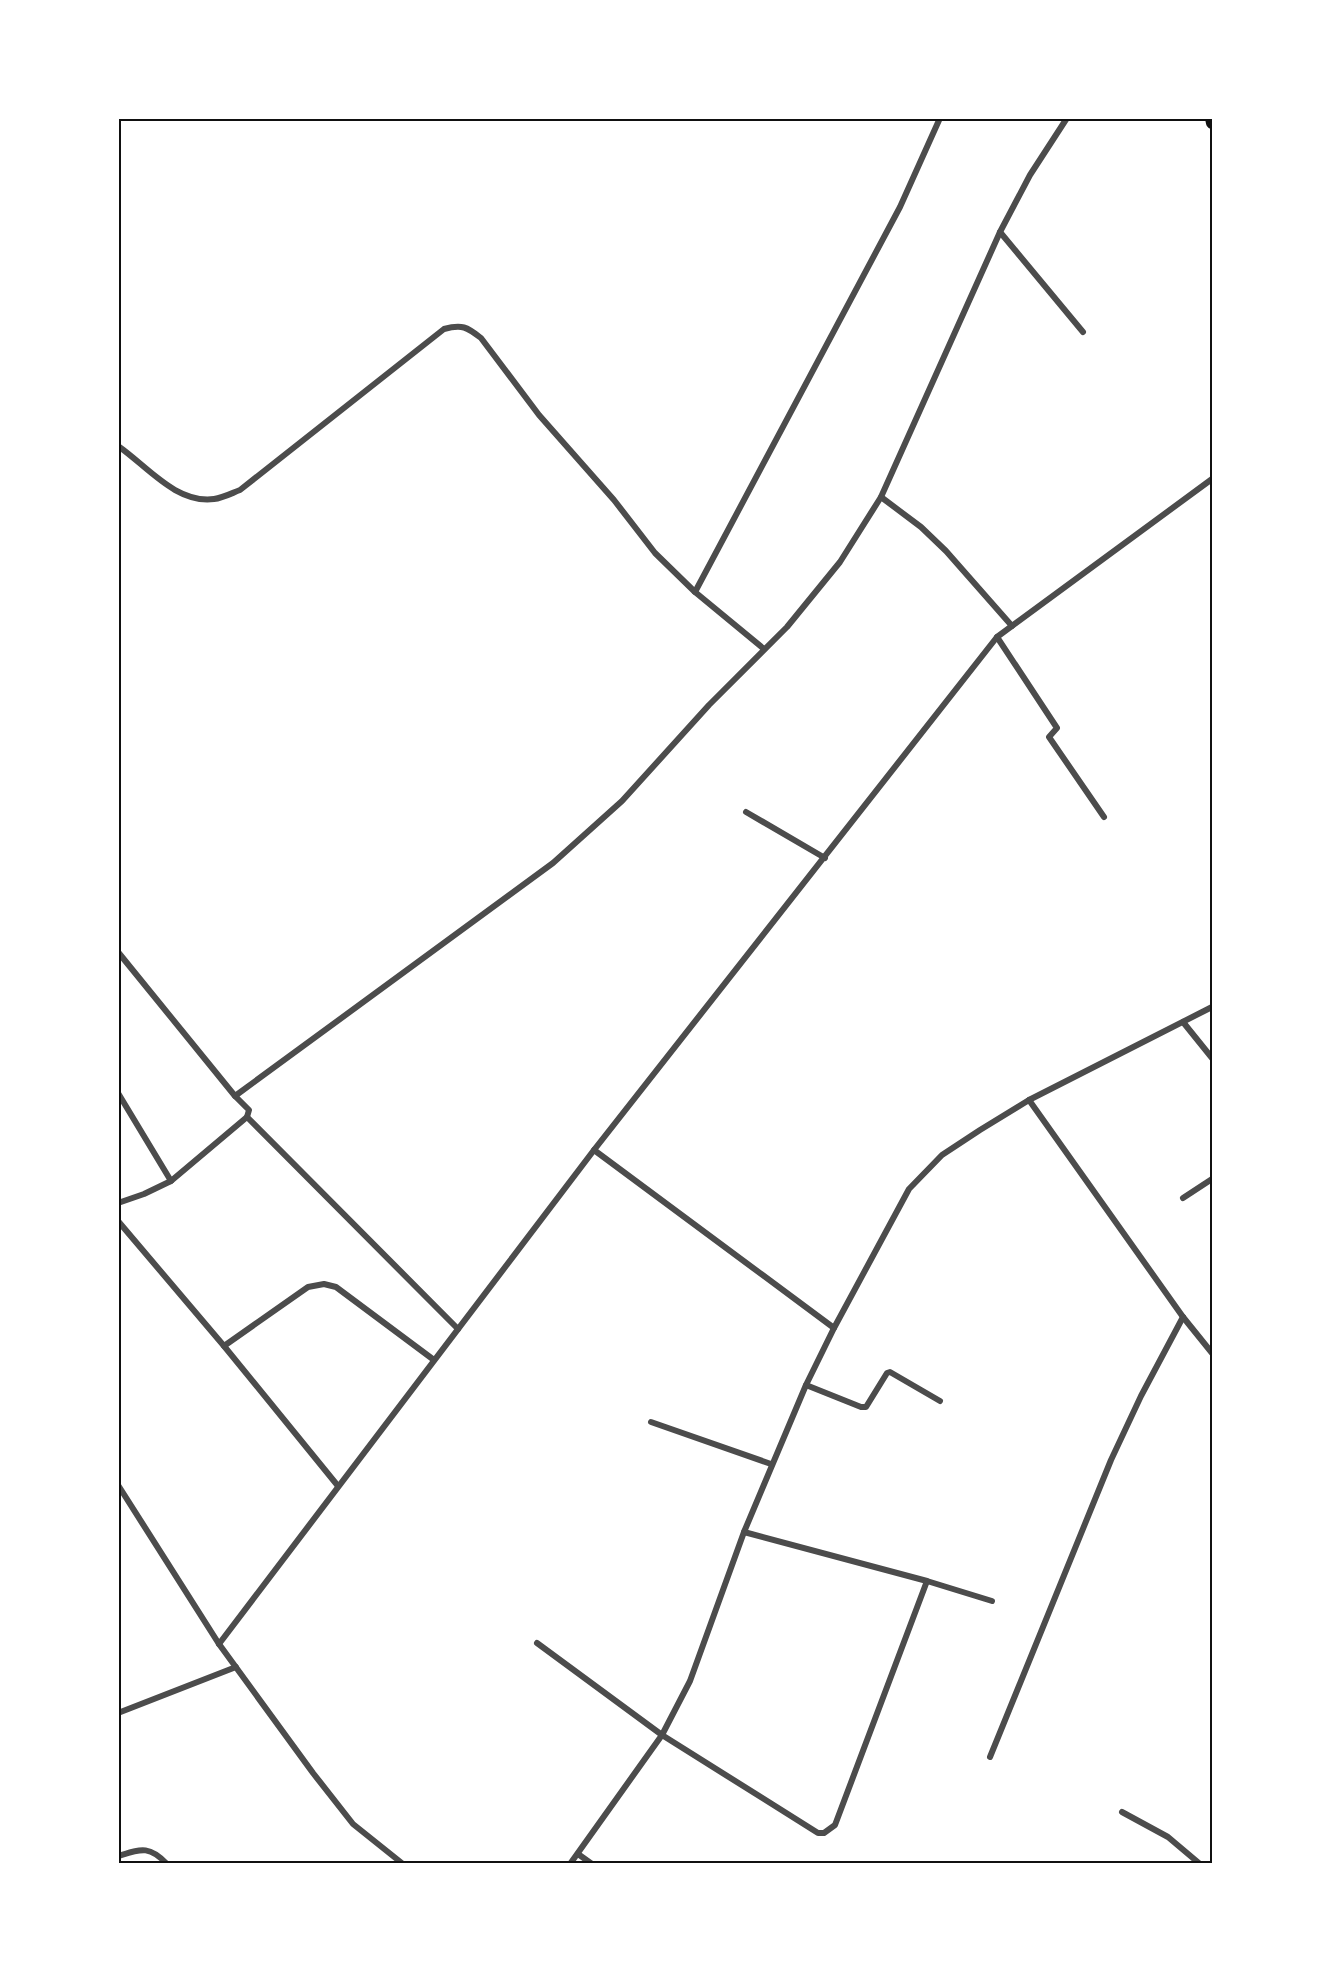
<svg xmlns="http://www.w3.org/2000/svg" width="1331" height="1982" font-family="Jost,sans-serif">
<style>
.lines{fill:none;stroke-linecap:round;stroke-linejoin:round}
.minor{stroke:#4c4c4c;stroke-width:6}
.secondary{stroke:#111;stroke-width:12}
.neatline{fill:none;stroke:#111;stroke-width:2}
</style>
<rect width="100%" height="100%" fill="#fff"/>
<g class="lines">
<g class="minor">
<path d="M1000 232 1083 332"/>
<path d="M118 446C147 466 176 504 214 499 223 498 232 493 240 490L444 329C462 324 467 327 481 338L539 415 614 500 655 553 695 592 764 649"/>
<path d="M881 497 921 527 946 551 1012 626"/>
<path d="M695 592 900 207 940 118"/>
<path d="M997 637 1057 728 1049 737 1104 817"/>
<path d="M746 812 825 858"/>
<path d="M118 952 235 1096"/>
<path d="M1183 1022 1212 1058"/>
<path d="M118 1093 171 1181"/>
<path d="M1029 1100 1183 1317 1212 1353"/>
<path d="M247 1117 458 1329"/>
<path d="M594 1150 834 1328"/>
<path d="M1183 1198 1212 1179"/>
<path d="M118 1203 144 1194 171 1181 247 1117 249 1110 235 1096 553 863 622 801 709 705 787 627 840 562 881 497 1000 232 1030 175 1067 118"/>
<path d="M118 1221 224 1346 338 1486"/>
<path d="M224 1346 308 1287 324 1284 336 1287 434 1360"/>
<path d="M806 1385 861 1407H866L887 1373 890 1372 940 1401"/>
<path d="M651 1422 771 1464"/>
<path d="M118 1485 219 1644 313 1773 353 1824 403 1864"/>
<path d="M744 1532 927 1581 992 1601"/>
<path d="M537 1643 662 1735 818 1833H824L835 1825 927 1581"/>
<path d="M219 1644 594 1150 997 637 1212 479"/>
<path d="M118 1713 236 1667"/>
<path d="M990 1757 1111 1460 1141 1396 1183 1317"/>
<path d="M1122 1812 1168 1837 1200 1864"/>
<path d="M578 1854 592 1864"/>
<path d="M118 1856C141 1849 149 1845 167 1864"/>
<path d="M570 1864 662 1735 690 1681 744 1532 806 1385 834 1328 909 1189 942 1155 980 1130 1029 1100 1212 1007"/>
</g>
<path class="secondary" d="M1211 118 1212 123"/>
</g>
<rect width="1331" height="1982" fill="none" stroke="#ffffff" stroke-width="240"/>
<rect x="120" y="120" width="1091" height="1742" class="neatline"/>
</svg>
